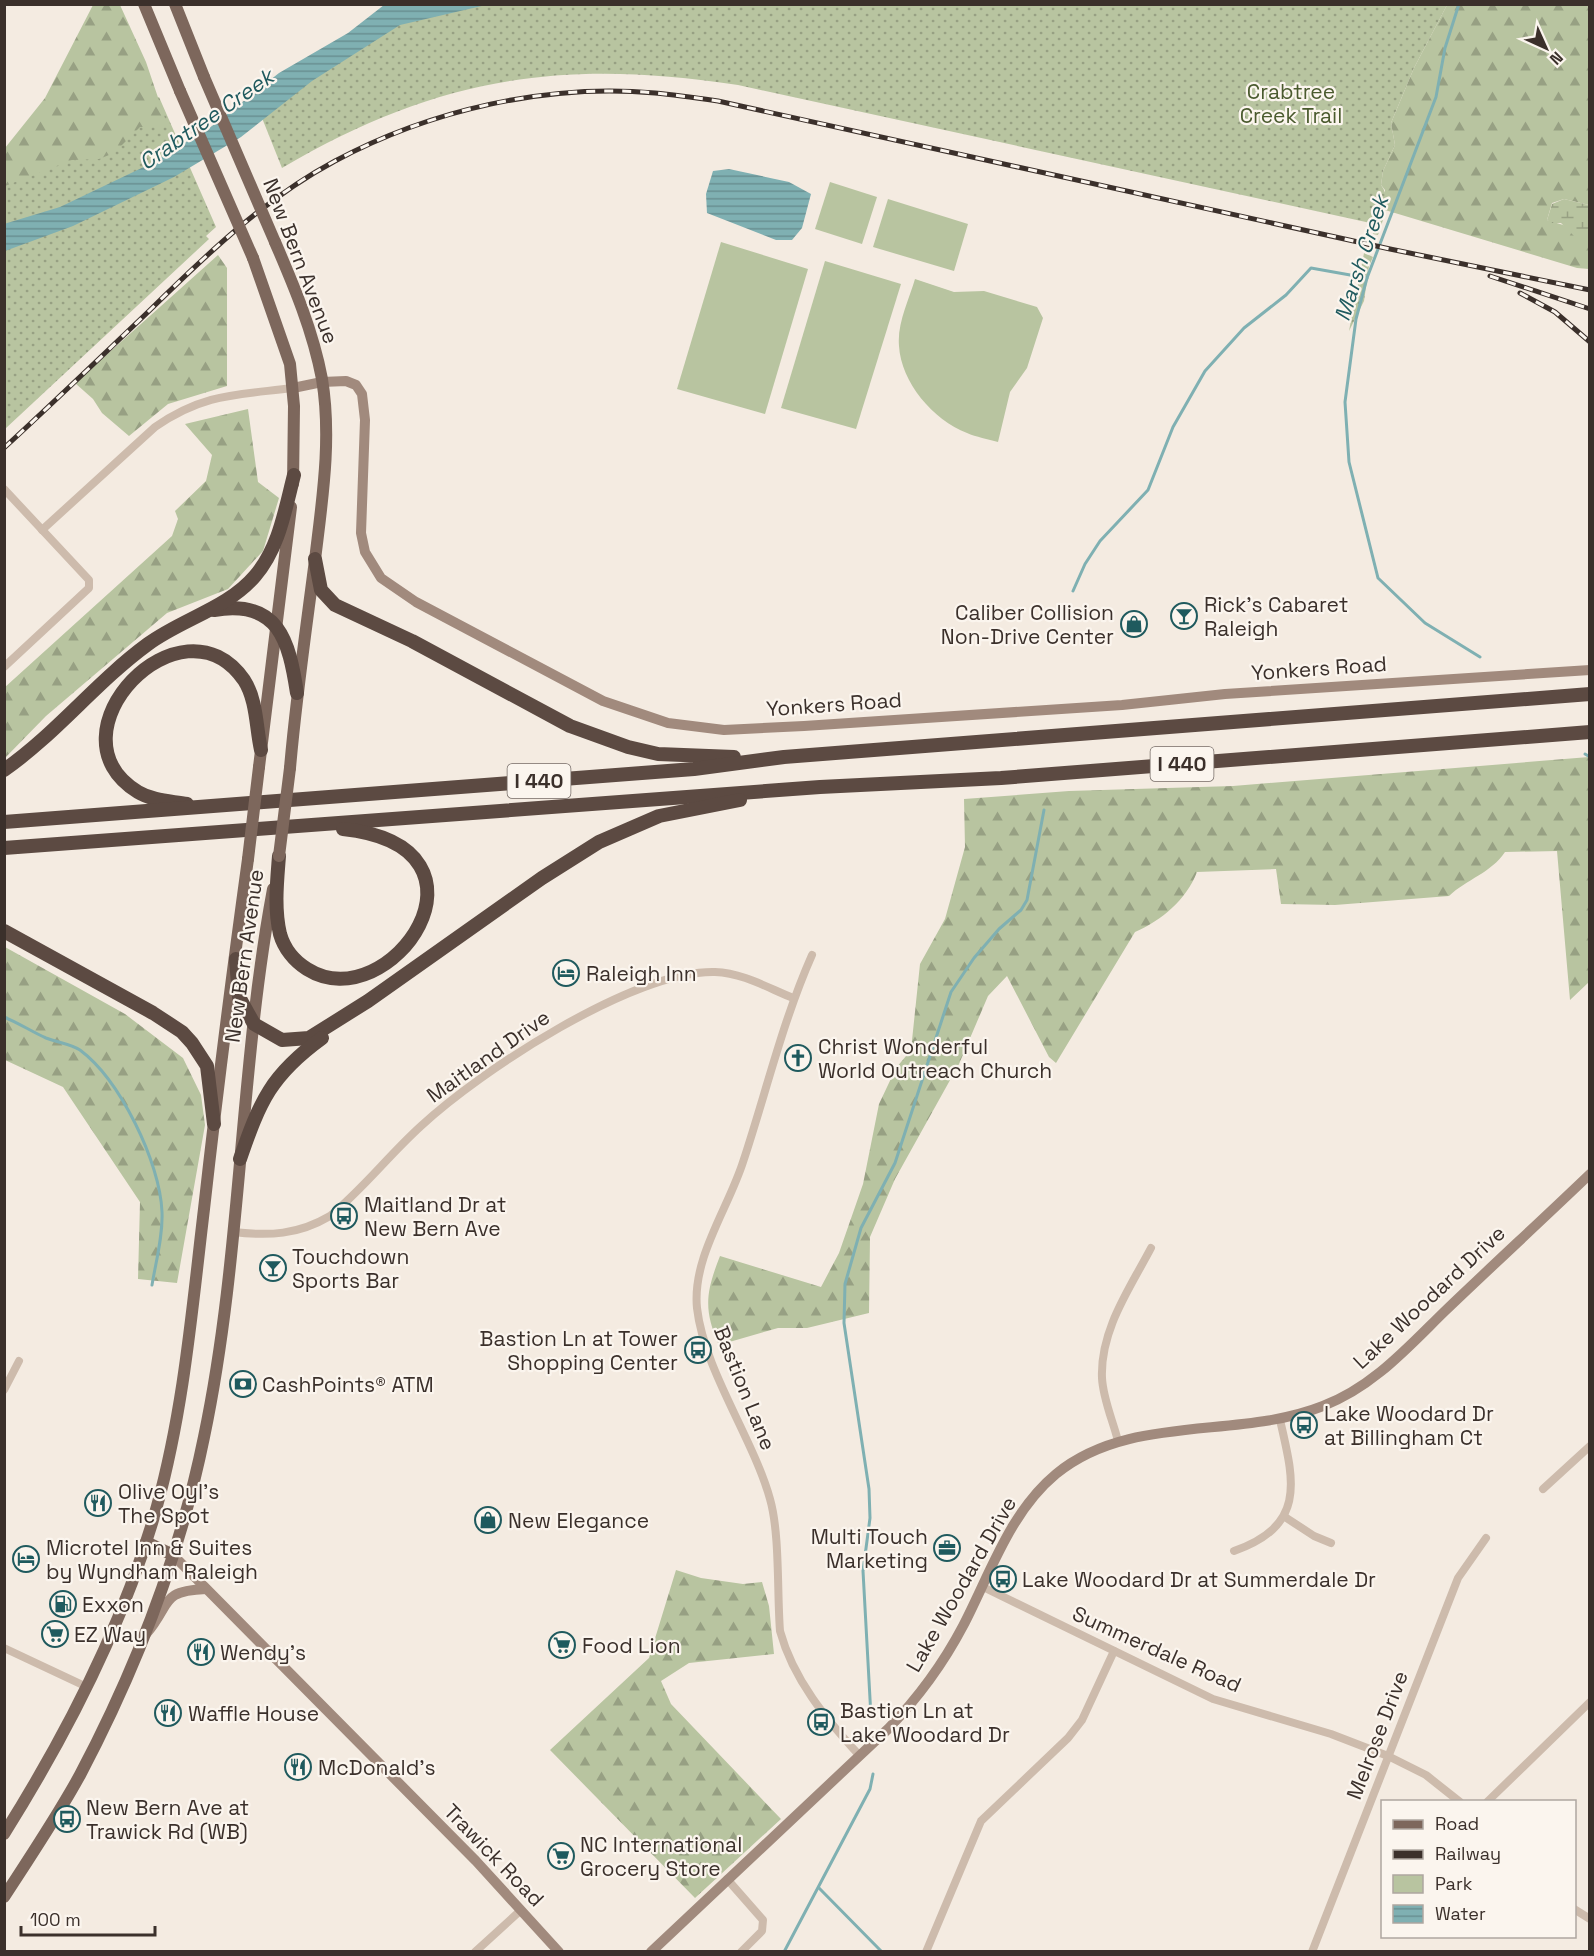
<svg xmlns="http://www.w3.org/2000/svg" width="1594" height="1956" font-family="'Space Grotesk',sans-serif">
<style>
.green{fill:url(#green-dots)}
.forest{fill:url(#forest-firs)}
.wetland{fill:url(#wetland-marsh)}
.pitch{fill:#b8c4a0}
.water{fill:url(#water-rules)}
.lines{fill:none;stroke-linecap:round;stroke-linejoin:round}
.stream{stroke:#7fb0b2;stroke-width:3}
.street{stroke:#cdbbac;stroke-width:8}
.secondary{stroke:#a18a7d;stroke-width:10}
.primary{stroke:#7d675c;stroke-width:12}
.highway{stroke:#5c4a42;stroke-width:14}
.rail-casing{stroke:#3b302b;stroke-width:5}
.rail{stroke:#fbf5ee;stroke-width:3;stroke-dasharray:9;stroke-linecap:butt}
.primary-bridge{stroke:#7d675c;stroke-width:12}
.labels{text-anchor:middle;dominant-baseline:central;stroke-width:4.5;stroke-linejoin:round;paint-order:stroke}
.shield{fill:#fbf5ee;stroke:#756b66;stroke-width:1.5}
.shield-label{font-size:20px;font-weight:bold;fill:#3b302b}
.park-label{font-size:21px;fill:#4a5a2e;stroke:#fbf5ee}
.street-label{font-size:21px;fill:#3b302b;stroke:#fbf5ee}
.poi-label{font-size:21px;fill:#3b302b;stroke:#fbf5ee;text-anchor:start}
.water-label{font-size:22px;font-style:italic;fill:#1f5a5e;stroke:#fbf5ee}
</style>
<defs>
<pattern id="green-dots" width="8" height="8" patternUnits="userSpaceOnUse" patternTransform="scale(1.5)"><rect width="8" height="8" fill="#b8c4a0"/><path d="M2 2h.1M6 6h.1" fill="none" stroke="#97a083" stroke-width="1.8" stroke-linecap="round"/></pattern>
<pattern id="forest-firs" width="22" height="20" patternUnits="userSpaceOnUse" patternTransform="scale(1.5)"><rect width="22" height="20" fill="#b8c4a0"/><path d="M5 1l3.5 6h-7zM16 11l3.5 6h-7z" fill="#97a083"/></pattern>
<pattern id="wetland-marsh" width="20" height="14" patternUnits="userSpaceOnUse" patternTransform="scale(1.5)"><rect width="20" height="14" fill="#b8c4a0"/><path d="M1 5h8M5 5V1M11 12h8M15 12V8" fill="none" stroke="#97a083"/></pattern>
<pattern id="water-rules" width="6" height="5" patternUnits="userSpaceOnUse" patternTransform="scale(1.5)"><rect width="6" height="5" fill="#7fb0b2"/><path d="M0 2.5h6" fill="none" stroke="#699091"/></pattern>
</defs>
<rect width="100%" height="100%" fill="#f4ebe1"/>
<g class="green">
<path d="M404 5H1447L1414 68 1391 123 1395 145 1383 171 1381 185C1392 199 1383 220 1378 235L1373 234 1375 224 738 85C563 58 436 77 282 168L256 103Z"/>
<path d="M159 97 216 227 206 236 209 239 5 429V171Z"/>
<path d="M1364 253 1373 257 1369 266 1364 301 1349 331Z"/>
</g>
<g class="forest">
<path d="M93 5H120L146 62 168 127H140L114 153 99 159 72 160 5 186V148L45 98Z"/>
<path d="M1447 5H1589V205L1564 199 1552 203 1547 220 1589 233V269L1577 268 1385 210V190L1381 185 1383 171 1395 145 1391 123 1414 68Z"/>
<path d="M218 255 227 268V386L168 404 129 436 102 413 93 399 75 383Z"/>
<path d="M248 409 258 482 279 498 263 551 228 589 167 613 46 716 5 758 4 688 172 536 178 519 175 511 206 481 212 455 185 424Z"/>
<path d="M1589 757V982L1570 1000 1557 851 1505 852C1491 873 1467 879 1449 896L1335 905 1281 904 1276 869 1197 872C1186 900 1162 920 1135 932L1056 1063 1049 1057 1007 976 988 996 959 1064 895 1179 870 1237 869 1313 807 1328H778L719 1345C703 1309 706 1292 720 1256L821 1287 839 1253 863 1184 879 1104 896 1068 911 1050 920 964 945 919 965 847 964 799 1069 791 1233 786Z"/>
<path d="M5 947 125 1014 183 1058 201 1095 205 1125 177 1283 138 1279 140 1202 63 1087 5 1060Z"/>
<path d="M676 1570 701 1578 743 1584 762 1582 769 1606 774 1654 689 1663 661 1681 671 1704 781 1819 695 1898 550 1750 649 1658Z"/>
</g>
<path class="wetland" d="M1564 199 1589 205V233L1577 239 1561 223H1552L1547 220 1552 204Z"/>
<g class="pitch">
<path d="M830 182 877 197 862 244 815 229Z"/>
<path d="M888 199 968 224 954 271 873 247Z"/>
<path d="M721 242 808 269 765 414 677 389Z"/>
<path d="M825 261 901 284 856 429 781 408Z"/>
<path d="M915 279 954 292 984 291 1037 307 1043 318 1027 368 1010 392 998 442C988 439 976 437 967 433 933 420 901 382 899 346 897 323 909 300 915 279Z"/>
</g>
<g class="water">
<path d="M384 5H486L400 25 312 81 241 137 174 177 73 226 5 251 4 224 60 207 150 164 212 126 279 73 348 33Z"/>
<path d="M729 169 789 182 811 194 802 228 792 240H776L707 213 706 194 713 171Z"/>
</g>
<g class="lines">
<g class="stream">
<path d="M1459 4 1445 48 1436 97 1367 278 1356 319 1345 402 1349 462 1378 578 1425 623 1480 657"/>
<path d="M1073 591 1085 564 1100 541 1148 490 1173 427 1205 371 1244 328 1286 295 1311 268 1367 278"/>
<path d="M1585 754 1590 757"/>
<path d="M4 1017C19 1023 32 1032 46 1038 56 1042 71 1044 80 1050 120 1080 160 1162 162 1212 163 1236 156 1261 152 1285"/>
<path d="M871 1717 863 1571 870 1518 869 1489 844 1323 845 1284 861 1228 895 1163 951 992 974 958 999 929 1021 910 1027 900 1044 810"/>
<path d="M819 1888 882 1952"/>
<path d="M784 1952 870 1789 873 1774"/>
</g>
<g class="street">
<path d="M4 489 89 580V588L4 667"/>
<path d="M42 530 155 427C204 393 237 395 293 388"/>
<path d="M812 955C782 1023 766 1093 743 1162 728 1209 692 1258 697 1308 704 1370 753 1438 770 1499 780 1534 777 1593 780 1631 793 1679 826 1719 859 1755"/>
<path d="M233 1232C269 1236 298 1235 330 1216 363 1189 389 1155 421 1126 480 1071 634 970 715 972 743 973 768 988 793 998"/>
<path d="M4 1390 19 1361"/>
<path d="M1118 1441C1113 1421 1103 1399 1102 1378 1100 1330 1130 1288 1151 1248"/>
<path d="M1543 1489 1590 1446"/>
<path d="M1285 1517 1314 1536 1331 1543"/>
<path d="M1234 1551C1307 1525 1294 1481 1280 1420"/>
<path d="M983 1587 1213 1699 1331 1734 1388 1756 1426 1775 1460 1802"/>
<path d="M4 1648 87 1687"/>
<path d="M1487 1802 1590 1702"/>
<path d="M727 1879 763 1920 762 1931 741 1952"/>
<path d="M1574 1909 1590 1919"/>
<path d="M475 1952 521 1910"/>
<path d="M926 1952 981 1821 1068 1738 1082 1720 1114 1651"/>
<path d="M1312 1952 1458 1578 1486 1538"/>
</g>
<g class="secondary">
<path d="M293 388 322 382 346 381 356 385 362 394 365 420 361 533 365 552 381 578 416 602 603 701 668 723 724 730 804 726 1122 705 1225 694 1590 670"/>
<path d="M173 1555 476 1861 559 1952"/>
<path d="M146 1634C172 1604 159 1591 206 1589"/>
<path d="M651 1952 888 1729C918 1698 943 1664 963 1626 990 1574 1010 1512 1056 1474 1130 1413 1238 1440 1323 1406 1373 1387 1408 1347 1445 1311 1493 1265 1542 1220 1590 1174"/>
</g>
<g class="primary">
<path d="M144 4 180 91"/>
<path d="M175 4 204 77"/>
<path d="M275 242C294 286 313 331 322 379 332 439 322 501 315 560 306 630 296 698 290 768"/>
<path d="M253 258 290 364 294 406 293 484"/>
<path d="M259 767 291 507"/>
<path d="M146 1542 173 1555"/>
<path d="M4 1834C68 1732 125 1622 157 1506 184 1408 192 1309 204 1209 217 1092 232 975 248 859"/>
<path d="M4 1897C30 1857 57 1817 80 1775 136 1669 180 1555 204 1437 242 1256 239 1070 273 889"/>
</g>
<g class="highway">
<path d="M315 559 321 590 335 605 412 641 570 726 628 747 658 754 734 757"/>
<path d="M214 610C279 599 289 641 297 693"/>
<path d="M4 770C57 733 96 682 148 644 182 619 228 608 255 576 279 548 285 510 294 475"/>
<path d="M187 804C171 801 153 801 138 792 43 734 182 590 244 680 257 700 256 728 261 750"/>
<path d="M4 822 694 769 784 757 1590 694"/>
<path d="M4 848 820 787 1001 778 1590 732"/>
<path d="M279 856C277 882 274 908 280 934 284 948 294 961 307 969 390 1021 511 847 343 829"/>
<path d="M4 931 153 1013 182 1032 192 1043 207 1066 214 1124"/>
<path d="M236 959 239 997 254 1024 282 1040 309 1038 368 1001 542 878 599 842 659 816 740 800"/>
<path d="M240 1159C260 1101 271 1075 322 1038"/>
</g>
<defs>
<g id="rail">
<path d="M1490 276 1590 309"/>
<path d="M1520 293 1555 312 1590 342"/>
<path d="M4 448C53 403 101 357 149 311 206 255 264 199 335 161 430 110 548 83 655 93 676 95 697 98 718 101L1390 249 1590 290"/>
</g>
</defs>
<use href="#rail" class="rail-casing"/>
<use href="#rail" class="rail"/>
<g class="primary-bridge">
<path d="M204 77 275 242"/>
<path d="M180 91 253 258"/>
<path d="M279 856 290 768"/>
<path d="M248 859 259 767"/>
</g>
</g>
<defs>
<symbol id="bar-ring" viewBox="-11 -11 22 22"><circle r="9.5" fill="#fbf5ee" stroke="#1f5a5e" stroke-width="1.5"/><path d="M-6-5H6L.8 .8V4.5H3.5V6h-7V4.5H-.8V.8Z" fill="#1f5a5e"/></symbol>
<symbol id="shop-ring" viewBox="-11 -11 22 22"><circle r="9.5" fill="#fbf5ee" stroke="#1f5a5e" stroke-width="1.5"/><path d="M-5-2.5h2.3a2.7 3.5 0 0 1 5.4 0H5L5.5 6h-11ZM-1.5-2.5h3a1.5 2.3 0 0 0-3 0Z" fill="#1f5a5e"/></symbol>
<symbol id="hotel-ring" viewBox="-11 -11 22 22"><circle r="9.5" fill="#fbf5ee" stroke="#1f5a5e" stroke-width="1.5"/><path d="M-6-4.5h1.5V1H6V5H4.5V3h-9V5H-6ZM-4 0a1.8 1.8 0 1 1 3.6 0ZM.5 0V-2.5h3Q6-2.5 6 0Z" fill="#1f5a5e"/></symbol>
<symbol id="church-ring" viewBox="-11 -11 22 22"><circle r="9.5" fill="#fbf5ee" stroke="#1f5a5e" stroke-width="1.5"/><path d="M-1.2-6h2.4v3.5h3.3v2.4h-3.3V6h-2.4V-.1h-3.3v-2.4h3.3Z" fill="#1f5a5e"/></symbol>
<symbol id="bus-ring" viewBox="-11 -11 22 22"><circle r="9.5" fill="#fbf5ee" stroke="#1f5a5e" stroke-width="1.5"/><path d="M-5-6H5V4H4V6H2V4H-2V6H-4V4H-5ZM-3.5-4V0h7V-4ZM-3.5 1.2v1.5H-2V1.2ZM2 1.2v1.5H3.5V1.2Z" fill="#1f5a5e"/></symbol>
<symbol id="bank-ring" viewBox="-11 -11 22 22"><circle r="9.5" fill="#fbf5ee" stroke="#1f5a5e" stroke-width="1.5"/><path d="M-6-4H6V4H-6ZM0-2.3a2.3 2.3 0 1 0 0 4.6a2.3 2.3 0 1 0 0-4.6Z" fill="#1f5a5e"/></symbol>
<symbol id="restaurant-ring" viewBox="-11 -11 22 22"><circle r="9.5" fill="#fbf5ee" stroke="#1f5a5e" stroke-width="1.5"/><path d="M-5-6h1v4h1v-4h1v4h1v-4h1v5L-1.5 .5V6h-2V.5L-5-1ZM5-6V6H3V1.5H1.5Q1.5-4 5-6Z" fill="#1f5a5e"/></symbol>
<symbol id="office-ring" viewBox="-11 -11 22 22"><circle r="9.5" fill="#fbf5ee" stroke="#1f5a5e" stroke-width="1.5"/><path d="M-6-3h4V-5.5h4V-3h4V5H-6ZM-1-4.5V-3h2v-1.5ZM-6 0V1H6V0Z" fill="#1f5a5e"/></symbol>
<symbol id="fuel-ring" viewBox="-11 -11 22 22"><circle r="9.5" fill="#fbf5ee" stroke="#1f5a5e" stroke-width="1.5"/><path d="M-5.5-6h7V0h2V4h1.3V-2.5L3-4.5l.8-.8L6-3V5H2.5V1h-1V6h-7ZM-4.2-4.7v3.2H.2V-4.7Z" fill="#1f5a5e"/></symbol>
<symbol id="supermarket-ring" viewBox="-11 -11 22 22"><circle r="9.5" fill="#fbf5ee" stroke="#1f5a5e" stroke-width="1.5"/><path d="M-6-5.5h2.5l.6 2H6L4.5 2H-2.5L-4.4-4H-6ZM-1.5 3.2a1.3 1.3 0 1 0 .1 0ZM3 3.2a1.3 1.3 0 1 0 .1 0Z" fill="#1f5a5e"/></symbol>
</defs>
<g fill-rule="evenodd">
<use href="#bar-ring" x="1169" y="601" width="30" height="30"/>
<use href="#shop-ring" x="1119" y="609" width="30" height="30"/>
<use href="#hotel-ring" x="551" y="958" width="30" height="30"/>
<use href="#church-ring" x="783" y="1043" width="30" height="30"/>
<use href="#bus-ring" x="329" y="1201" width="30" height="30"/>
<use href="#bar-ring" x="258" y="1253" width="30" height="30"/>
<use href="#bus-ring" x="683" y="1335" width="30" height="30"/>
<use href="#bank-ring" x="228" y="1369" width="30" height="30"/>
<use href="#bus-ring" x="1289" y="1410" width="30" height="30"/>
<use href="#restaurant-ring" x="83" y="1488" width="30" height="30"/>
<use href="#shop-ring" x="473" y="1505" width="30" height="30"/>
<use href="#office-ring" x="932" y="1533" width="30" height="30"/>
<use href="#hotel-ring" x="11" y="1544" width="30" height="30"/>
<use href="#bus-ring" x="988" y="1564" width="30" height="30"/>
<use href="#fuel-ring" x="48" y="1589" width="30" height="30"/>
<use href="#supermarket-ring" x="40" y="1619" width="30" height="30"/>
<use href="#supermarket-ring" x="547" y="1630" width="30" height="30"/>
<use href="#restaurant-ring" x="186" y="1637" width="30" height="30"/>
<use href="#restaurant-ring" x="153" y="1698" width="30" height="30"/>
<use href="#bus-ring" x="806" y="1707" width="30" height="30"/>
<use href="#restaurant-ring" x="283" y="1752" width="30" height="30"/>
<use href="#bus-ring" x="52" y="1804" width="30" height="30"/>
<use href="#supermarket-ring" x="546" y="1841" width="30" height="30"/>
</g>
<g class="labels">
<g class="shield">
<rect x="1150.5" y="747" width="63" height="34" rx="4.5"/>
<rect x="507.5" y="764" width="63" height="34" rx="4.5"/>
</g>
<g class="shield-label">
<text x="1182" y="764">I 440</text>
<text x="539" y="781">I 440</text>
</g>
<g class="park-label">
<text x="1291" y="91">Crabtree<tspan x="1291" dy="24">Creek Trail</tspan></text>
</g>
<g class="street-label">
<text transform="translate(301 261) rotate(69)">New Bern Avenue</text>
<text transform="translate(1319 668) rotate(-4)">Yonkers Road</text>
<text transform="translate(834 704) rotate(-4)">Yonkers Road</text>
<text transform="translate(244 956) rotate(-82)">New Bern Avenue</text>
<text transform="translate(488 1056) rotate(-35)">Maitland Drive</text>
<text transform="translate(1429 1297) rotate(-43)">Lake Woodard Drive</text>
<text transform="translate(745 1388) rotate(68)">Bastion Lane</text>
<text transform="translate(961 1584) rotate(-60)">Lake Woodard Drive</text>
<text transform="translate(1157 1649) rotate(24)">Summerdale Road</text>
<text transform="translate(1377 1735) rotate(-69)">Melrose Drive</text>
<text transform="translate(494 1855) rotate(46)">Trawick Road</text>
</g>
<g class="poi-label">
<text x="1204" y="604">Rick’s Cabaret<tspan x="1204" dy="24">Raleigh</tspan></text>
<text x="1114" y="612" text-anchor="end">Caliber Collision<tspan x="1114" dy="24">Non-Drive Center</tspan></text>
<text x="586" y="973">Raleigh Inn</text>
<text x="818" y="1046">Christ Wonderful<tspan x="818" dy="24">World Outreach Church</tspan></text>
<text x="364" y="1204">Maitland Dr at<tspan x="364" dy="24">New Bern Ave</tspan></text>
<text x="292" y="1256">Touchdown<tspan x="292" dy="24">Sports Bar</tspan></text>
<text x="678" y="1338" text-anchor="end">Bastion Ln at Tower<tspan x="678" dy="24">Shopping Center</tspan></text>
<text x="262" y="1384">CashPoints® ATM</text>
<text x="1324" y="1413">Lake Woodard Dr<tspan x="1324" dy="24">at Billingham Ct</tspan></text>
<text x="118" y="1491">Olive Oyl's<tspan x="118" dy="24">The Spot</tspan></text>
<text x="508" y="1520">New Elegance</text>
<text x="928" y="1536" text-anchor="end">Multi Touch<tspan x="928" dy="24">Marketing</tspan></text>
<text x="46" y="1547">Microtel Inn &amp; Suites<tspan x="46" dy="24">by Wyndham Raleigh</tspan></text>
<text x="1022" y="1579">Lake Woodard Dr at Summerdale Dr</text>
<text x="82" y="1604">Exxon</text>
<text x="74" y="1634">EZ Way</text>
<text x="582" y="1645">Food Lion</text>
<text x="220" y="1652">Wendy's</text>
<text x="840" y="1710">Bastion Ln at<tspan x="840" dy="24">Lake Woodard Dr</tspan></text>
<text x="188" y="1713">Waffle House</text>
<text x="318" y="1767">McDonald's</text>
<text x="86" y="1807">New Bern Ave at<tspan x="86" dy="24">Trawick Rd (WB)</tspan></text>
<text x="580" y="1844">NC International<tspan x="580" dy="24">Grocery Store</tspan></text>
</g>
<g class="water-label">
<text transform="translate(206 119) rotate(-35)">Crabtree Creek</text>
<text transform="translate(1361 258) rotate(-72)">Marsh Creek</text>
</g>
</g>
<rect width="1594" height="1956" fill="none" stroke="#3b302b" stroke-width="12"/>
<rect x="1381" y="1800" width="195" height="138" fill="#fbf5ee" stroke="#aea6a0" stroke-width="1.5"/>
<rect x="1393" y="1820" width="30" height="9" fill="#7d675c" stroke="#aea6a0" stroke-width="1.5"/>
<text x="1435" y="1830" font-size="18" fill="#3b302b">Road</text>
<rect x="1393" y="1850" width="30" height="9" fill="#3b302b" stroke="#aea6a0" stroke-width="1.5"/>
<text x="1435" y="1860" font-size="18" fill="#3b302b">Railway</text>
<rect x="1393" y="1875" width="30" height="18" fill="#b8c4a0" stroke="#aea6a0" stroke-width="1.5"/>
<text x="1435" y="1890" font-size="18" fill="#3b302b">Park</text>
<rect x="1393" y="1905" width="30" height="18" fill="url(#water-rules)" stroke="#aea6a0" stroke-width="1.5"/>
<text x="1435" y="1920" font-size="18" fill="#3b302b">Water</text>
<g transform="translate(1546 48) rotate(135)" stroke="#fbf5ee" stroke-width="4.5" paint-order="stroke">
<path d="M0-4.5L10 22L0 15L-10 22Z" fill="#3b302b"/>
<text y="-9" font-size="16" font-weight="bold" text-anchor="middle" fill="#3b302b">N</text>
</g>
<path d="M21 1926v9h134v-9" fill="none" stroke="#3b302b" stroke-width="3"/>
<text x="30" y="1926" font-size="18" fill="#3b302b" stroke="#fbf5ee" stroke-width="4.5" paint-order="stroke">100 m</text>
</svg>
